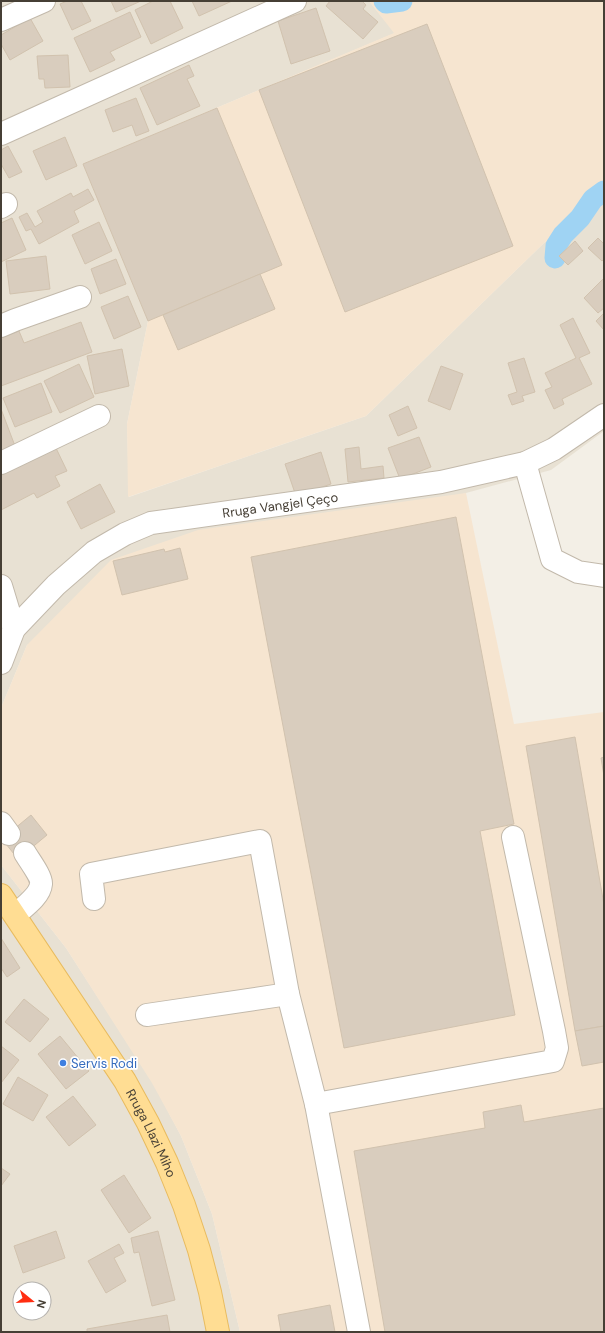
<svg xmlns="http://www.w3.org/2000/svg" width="605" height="1333" font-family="'DM Sans',sans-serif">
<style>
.residential{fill:#e8e1d3;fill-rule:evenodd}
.commercial{fill:#f6e5d0}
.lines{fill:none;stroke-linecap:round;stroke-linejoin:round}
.canal{stroke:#9fd3f3;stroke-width:21}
.building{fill:#d9cdbe;stroke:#d1c2ae}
.minor-casing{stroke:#c2b9ab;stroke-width:24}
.major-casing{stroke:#e8bb5f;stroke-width:24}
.minor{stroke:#fff;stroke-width:22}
.major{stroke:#ffdd93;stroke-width:22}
.shop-dot{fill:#3f7fe0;stroke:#fff;stroke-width:1.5}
.labels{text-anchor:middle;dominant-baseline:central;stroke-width:3.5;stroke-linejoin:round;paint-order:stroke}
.street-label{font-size:13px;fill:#463f35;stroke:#fff}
.shop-label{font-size:13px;fill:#366cbe;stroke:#fff;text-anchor:start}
</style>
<rect width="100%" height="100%" fill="#f3efe6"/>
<g class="residential">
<path d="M1 1H369L395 33 83 164 148 321 127 424 129 497 366 416 544 243 604 193V431L551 470 466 493 27 645 1 708Z"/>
<path d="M1 865 66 948 153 1083 181 1136 212 1214 240 1332H1ZM20 1289H44V1313H20Z"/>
</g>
<g class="commercial">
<path d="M369 1H604V193L544 243 366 416 128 497 127 424 148 321 83 164 394 33Z"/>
<path d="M466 493 514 724 604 712V1332H240L212 1214 181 1136 152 1083 66 948 1 865V708L27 645 111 560 198 530Z"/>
</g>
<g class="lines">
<g class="canal">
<path d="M384 1 386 3 402 1"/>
<path d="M555 258 556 246 563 235 580 218 593 199 604 191"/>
</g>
</g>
<g class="building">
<path d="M67 1H81L91 21 72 30 60 4Z"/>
<path d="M111 1H141L116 12Z"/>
<path d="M153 1H170L183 28 151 44 135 10Z"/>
<path d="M192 1H232L199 16Z"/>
<path d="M330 1H362L366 5 363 9 378 22 363 39 326 6Z"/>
<path d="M316 8 330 51 291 64 278 21Z"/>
<path d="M130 12 141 37 110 52 115 60 90 72 74 38Z"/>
<path d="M30 18 43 41 10 60 1 44V35Z"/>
<path d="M427 24 513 246 345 312 259 90Z"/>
<path d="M68 55 70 87 45 88 44 79H39L37 56Z"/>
<path d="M189 65 194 76 187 79 200 106 157 125 140 88Z"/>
<path d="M136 98 149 131 136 136 132 125 113 132 105 110Z"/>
<path d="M217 108 282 265 148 321 83 164Z"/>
<path d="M65 137 77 166 46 180 33 151Z"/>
<path d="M8 146 22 172 9 178 1 164V150Z"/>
<path d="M88 189 94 200 74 211 79 222 39 244 31 229 26 231 19 217 27 213 35 227 43 222 37 211 71 193 73 197Z"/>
<path d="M12 218 26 250 1 262V223Z"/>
<path d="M99 222 112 251 85 264 72 235Z"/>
<path d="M598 238 604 244V259L602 261 588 248Z"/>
<path d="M575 241 583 251 568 265 559 256Z"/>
<path d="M46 256 50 289 10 294 6 261Z"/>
<path d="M116 259 126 284 100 294 91 269Z"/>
<path d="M260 274 275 309 178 350 163 315Z"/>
<path d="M604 278V308L598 313 584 298Z"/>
<path d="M128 296 141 327 114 339 101 307Z"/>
<path d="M604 313V330L596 321Z"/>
<path d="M573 318 590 353 579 358 592 384 562 399 564 404 554 409 545 390 552 387 545 373 576 358 560 325Z"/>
<path d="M81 322 92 352 1 386V338L19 331 24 343Z"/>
<path d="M122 349 129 386 95 394 87 356Z"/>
<path d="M524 358 535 392 522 396 524 401 512 405 508 395 517 392 508 363Z"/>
<path d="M79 364 94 397 60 413 44 381Z"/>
<path d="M441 366 463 374 450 410 428 401Z"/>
<path d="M41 383 52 412 15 427 3 398Z"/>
<path d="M408 406 417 428 398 436 389 415Z"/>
<path d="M1 409 15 446 1 452Z"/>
<path d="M419 437 431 467 400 479 388 448Z"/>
<path d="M55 446 67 471 55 476 60 486 37 498 34 493 1 510V474Z"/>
<path d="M359 447 361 469 383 466 384 478 348 482 345 449Z"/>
<path d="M321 452 331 484 296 496 285 464Z"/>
<path d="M100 484 115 512 81 529 67 502Z"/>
<path d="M456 517 514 824 480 831 515 1015 344 1048 251 557Z"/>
<path d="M180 548 188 579 122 595 113 561 164 549 165 552Z"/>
<path d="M575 737 604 905V1026L575 1031 526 746Z"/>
<path d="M604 757V776L601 758Z"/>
<path d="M31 815 47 835 18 859 2 839Z"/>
<path d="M1 938 20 968 7 977 1 968Z"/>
<path d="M24 999 49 1019 30 1042 5 1022Z"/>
<path d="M604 1026V1062L582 1066 575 1031Z"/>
<path d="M60 1036 89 1071 66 1089 38 1054Z"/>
<path d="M1 1046 19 1060 1 1083Z"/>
<path d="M18 1077 48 1095 33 1121 3 1104Z"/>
<path d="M73 1096 96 1125 69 1146 46 1117Z"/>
<path d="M521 1105 524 1122 604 1108V1332H385L354 1151 485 1128 483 1112Z"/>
<path d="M1 1168 10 1174 1 1186Z"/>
<path d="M124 1175 151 1218 129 1233 101 1190Z"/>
<path d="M56 1231 65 1258 23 1273 14 1246Z"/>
<path d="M158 1231 175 1300 152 1306 139 1252 134 1253 131 1238Z"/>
<path d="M119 1244 124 1253 114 1258 126 1281 106 1293 88 1261Z"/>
<path d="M330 1305 335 1332H281L278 1315Z"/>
<path d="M167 1315 170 1332H87V1329Z"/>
</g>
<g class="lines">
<defs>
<g id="minor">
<path d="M1 20 44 1"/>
<path d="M1 134 295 1"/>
<path d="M1 207 6 204"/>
<path d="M1 326 15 320 80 297"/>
<path d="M1 463 99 416"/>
<path d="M525 463 552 559 578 572 604 576"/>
<path d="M1 586 14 629"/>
<path id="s1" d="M1 663 14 629 56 585 94 552 125 534 151 523 441 482 525 463 554 449 604 415"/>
<path d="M1 823 9 834"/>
<path d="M94 899 91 874 260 841 288 994 316 1104 359 1332"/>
<path d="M15 915C24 907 40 896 41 884 42 877 29 860 25 853"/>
<path d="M147 1015 288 994"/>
<path d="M316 1104 553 1061 557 1048 554 1031 513 837"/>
</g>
<g id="major">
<path id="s2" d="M1 895 125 1081 148 1123 167 1163 184 1205 199 1250 210 1292 218 1332"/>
</g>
</defs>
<use href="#minor" class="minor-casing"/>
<use href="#major" class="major-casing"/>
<use href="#minor" class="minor"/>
<use href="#major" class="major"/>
</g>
<circle class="shop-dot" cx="63" cy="1063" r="4"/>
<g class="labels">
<g class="street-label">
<text stroke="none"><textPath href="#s1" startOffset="342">Rruga Vangjel Çeço</textPath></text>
<text stroke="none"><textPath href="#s2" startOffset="282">Rruga Llazi Miho</textPath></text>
</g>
<g class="shop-label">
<text x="71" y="1063">Servis Rodi</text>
</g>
</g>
<rect width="605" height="1333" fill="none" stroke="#463f35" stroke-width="4"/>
<g transform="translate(32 1301) rotate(108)"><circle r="19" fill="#ffffff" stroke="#b5b2ae"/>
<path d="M0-3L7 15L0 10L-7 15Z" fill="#ff2d11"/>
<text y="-6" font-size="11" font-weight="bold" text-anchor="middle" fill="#463f35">N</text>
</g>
</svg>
